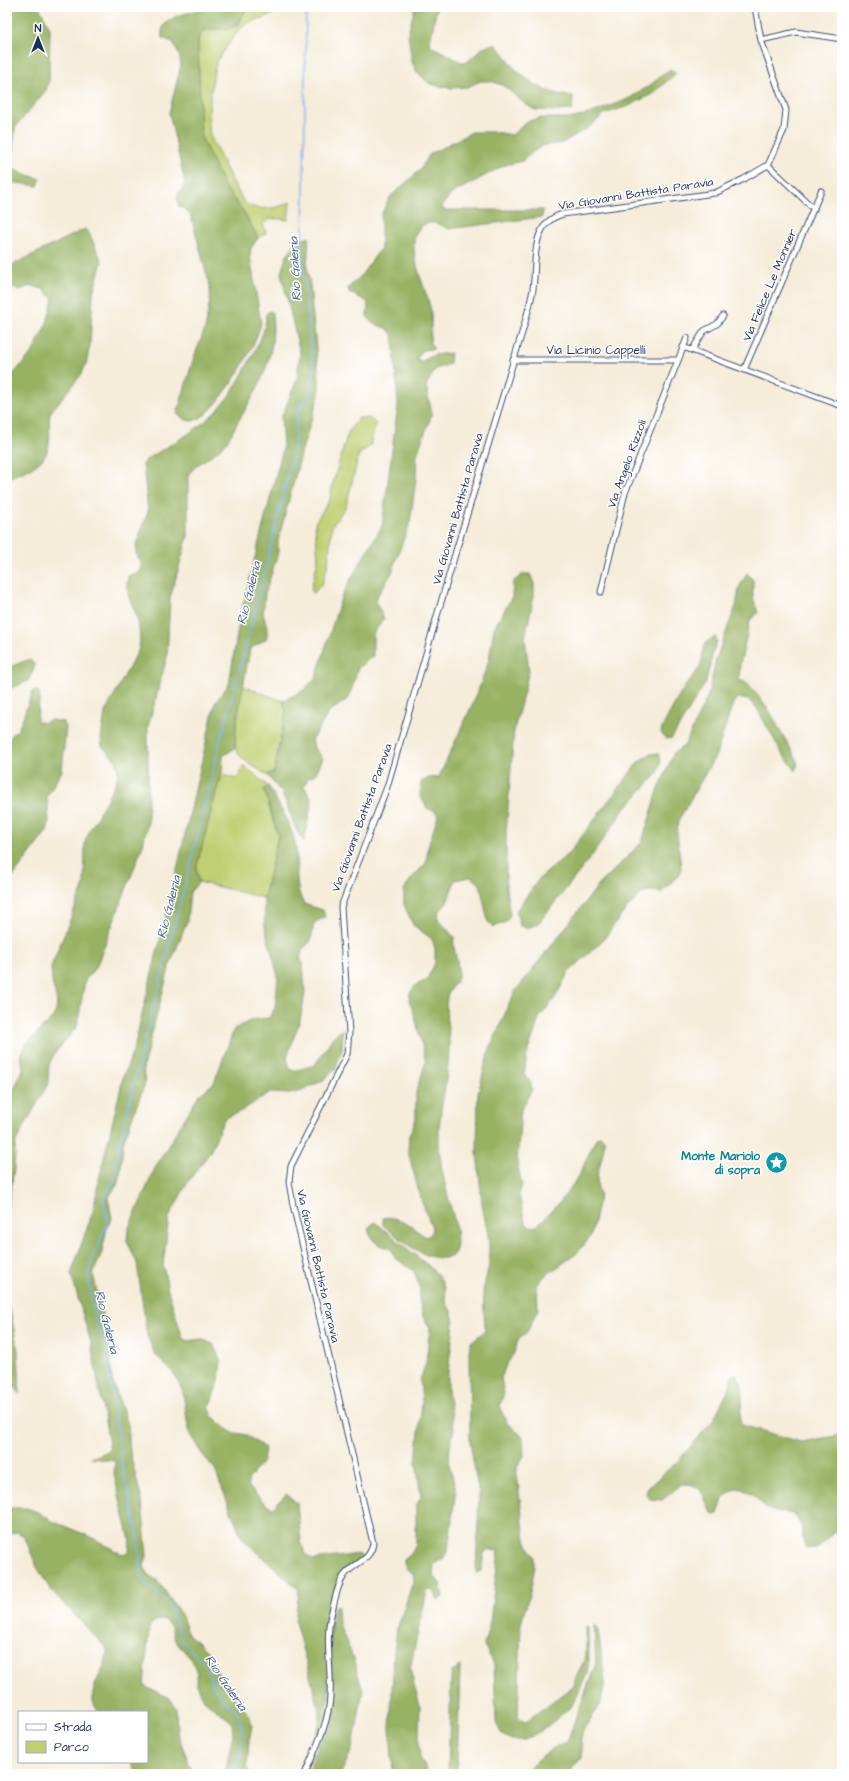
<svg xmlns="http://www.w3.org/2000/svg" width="849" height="1781" font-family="'Architects Daughter',sans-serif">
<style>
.green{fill:#c0cf71;stroke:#6e7f68}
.forest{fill:#98b263;stroke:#5a7060}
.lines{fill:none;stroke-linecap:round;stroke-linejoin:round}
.stream{stroke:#82b4ef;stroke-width:1.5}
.minor-casing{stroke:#3c4b70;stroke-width:7}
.minor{stroke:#fff;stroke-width:5}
.labels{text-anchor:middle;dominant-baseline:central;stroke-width:3;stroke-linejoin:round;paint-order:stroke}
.street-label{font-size:12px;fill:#1b2f5e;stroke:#fff}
.culture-label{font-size:12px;font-weight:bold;fill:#0d838f;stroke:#fff;text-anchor:end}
.water-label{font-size:13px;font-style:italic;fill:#3f5e91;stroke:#fff}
</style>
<rect width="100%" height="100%" fill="#fff"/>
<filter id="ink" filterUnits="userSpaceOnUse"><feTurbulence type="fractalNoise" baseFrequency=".025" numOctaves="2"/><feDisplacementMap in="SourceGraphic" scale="8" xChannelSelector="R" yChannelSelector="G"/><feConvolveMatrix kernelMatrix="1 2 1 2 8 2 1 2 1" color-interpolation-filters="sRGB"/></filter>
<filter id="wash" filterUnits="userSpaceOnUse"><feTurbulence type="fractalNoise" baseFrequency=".012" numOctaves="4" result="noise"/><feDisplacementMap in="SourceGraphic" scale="16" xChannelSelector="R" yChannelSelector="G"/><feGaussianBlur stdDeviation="0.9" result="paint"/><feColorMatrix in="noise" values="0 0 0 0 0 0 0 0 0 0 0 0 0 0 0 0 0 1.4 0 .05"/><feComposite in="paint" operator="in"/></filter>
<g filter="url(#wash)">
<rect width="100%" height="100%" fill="#f5ecd9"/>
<g class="green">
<path d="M247 7H277L278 10C268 19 256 18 245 25 240 27 218 58 216 64 212 76 207 121 210 134 210 138 241 198 244 202 254 212 279 209 290 202L288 220C279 219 270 216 263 224L266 233 258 238 245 214 224 186 201 137 198 40 202 31 209 29H227L238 25Z"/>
<path d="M358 418H370L376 424 370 446 359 454 346 506 332 526 328 563 323 582 313 594 311 590 318 559 315 523 330 499 333 483 348 433Z"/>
<path d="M243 686 283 701 286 711 274 772 267 775C257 768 242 761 236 750 231 741 241 697 243 686Z"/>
<path d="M244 766 269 787 264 790 278 836 264 898 199 882 196 869 217 789 222 775 237 779Z"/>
</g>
<g class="forest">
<path d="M7 7H39L50 28 49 81 46 90 15 128 11 166 17 171 40 179 38 186 10 182 7 184Z"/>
<path d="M204 7H247L238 25 227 29H209L202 31 198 39 201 137 224 186 245 214 258 238 251 248 250 256 261 323C257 345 218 413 196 420 188 423 183 418 177 414L194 357 205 329 210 300V287L191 216 185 209 179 206C175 192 180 194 185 183L169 113 181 65 179 54 173 42 162 38C158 14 191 15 204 7Z"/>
<path d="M415 7H437L430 42 431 46 461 62H467L484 47 494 44C502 49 506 57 512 65 527 82 550 96 573 96L572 110 558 111 535 110 525 104 504 86 491 81H481L467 87 451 88 430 84 417 72 412 62 408 34Z"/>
<path d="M670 69 676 73 654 93 629 106 604 114 588 128 562 143 541 146 522 161 505 165 451 194 442 206 444 210H543L542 217 449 229C439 224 430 219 421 227 401 243 429 293 431 312 432 323 430 333 430 344L434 349 423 350 416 360 421 362 434 355 451 353 450 364 435 369 426 386 432 414 417 454 416 479 410 523 395 562 393 571 376 598 377 605 384 618 373 634V656L358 668 349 698 330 711 312 739 314 748 323 758 315 775 308 778 304 786 312 800 304 841 298 834 282 793 267 775 274 772 286 711 283 701 304 690 316 677 341 598 353 575 382 526 398 405 393 336 388 329 372 323 367 316 368 302 349 292 348 288 360 277 381 248V215L390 197 420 170 430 154 472 132H496L512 135 528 121 542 118H573L592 113 628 99 649 86Z"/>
<path d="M85 229 89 233 102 261 93 293 90 346 86 364 81 375 50 413C48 423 51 434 49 444 47 465 23 472 7 478V381L32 353 47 323 53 299 43 289 32 286 19 290 7 285V270L14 264Z"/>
<path d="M309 237 307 267 310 285 319 379V395L303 447 278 541V553L265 594 263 614 267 626V638L250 649 236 726 235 748 223 756 222 775 217 789 196 869 199 882 190 892 187 921 170 965 143 1067 145 1083 123 1143 121 1169 117 1185 108 1198 112 1219 107 1227 102 1252 93 1274 110 1349 112 1380 128 1424 130 1453 142 1501 147 1556 144 1566 147 1574 158 1581 182 1616 188 1634 208 1652 223 1684 250 1716 252 1726 249 1741 247 1767 250 1774H225L233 1734 232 1722 204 1700 197 1685V1673L192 1660 175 1641 171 1627 164 1620C155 1620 153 1621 149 1628L144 1686 170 1698 176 1708 177 1732 193 1774H137L131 1762H147V1712H99C97 1709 93 1705 93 1701 90 1683 109 1667 107 1649L50 1589 37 1567 24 1536 17 1532 11 1533 7 1537V1511L11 1508H27L38 1512 52 1521 91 1537 122 1554 129 1552 130 1540 114 1475 115 1461 91 1458 110 1450 91 1343 71 1274 93 1211 99 1179 124 1074 133 1052 178 865 215 703 229 684 240 616 283 448 281 418 297 379 300 353 281 273 286 257 296 242Z"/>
<path d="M269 311 272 312C277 355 261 384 239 420 234 428 230 439 223 446 212 457 197 462 188 475V536L170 598 167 657 148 727V821L143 845 97 965 85 981 77 1027 55 1053 49 1064 48 1084 16 1141 14 1170 7 1210V1103L23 1070 21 1052 25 1045 52 1018 56 1011 57 1002 52 981 51 967 84 885 85 842 89 832 117 780 118 770 116 761 102 746 101 738 105 712 139 649C141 637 139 621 134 609 129 598 125 589 128 576L141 571V563L136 553V545L148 512 143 465 146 460C168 445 193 434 212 415 229 400 240 379 250 360 258 345 266 331 266 314Z"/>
<path d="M747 573 753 580V597L758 613 750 620 740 665 739 680 748 683 770 712 798 762 796 771 781 752 756 707 748 700 738 698 733 703 716 755 678 821 677 833 681 868 679 875 662 892 649 891 642 893 624 912 603 940 568 973 555 998 539 1018 527 1055 524 1075 530 1081 532 1089 521 1110 517 1163 522 1185 519 1195 525 1222 530 1227 537 1226 561 1201 579 1176 596 1138 600 1136 604 1139C606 1157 591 1176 600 1194L591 1236 576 1254 542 1278 537 1286 538 1309 527 1332 519 1338 514 1353 506 1365 501 1378 504 1393 500 1405 503 1415 507 1423 523 1437 524 1456 517 1467V1475L525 1539 534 1556V1571L530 1592 521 1624 518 1715 520 1719 526 1721 572 1687 586 1656V1626L588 1628 589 1660 587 1674 572 1706 544 1729 525 1740H512L502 1735 496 1722 494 1664 484 1645 490 1622 499 1551 488 1550 484 1553 481 1571 476 1573 479 1495 470 1442 469 1351 471 1342 485 1331 483 1291 489 1265V1241L482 1204 477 1152 478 1094 488 1053 514 993 598 886 642 842 658 791 674 753 685 745 709 693 716 659 736 606 739 588Z"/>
<path d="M523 574H530L534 583V596L525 638 529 671 514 730 506 833V888L510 915 506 922 494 927 488 922 480 884 470 877 455 880 447 903 439 912 438 919 454 937C452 950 460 963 458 976 457 984 448 989 447 997 444 1014 450 1031 449 1048 449 1076 440 1104 439 1132 438 1157 444 1180 450 1204 453 1216 463 1246 452 1256 449 1258 446 1258 443 1258 419 1258 401 1239 383 1225V1218C397 1214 414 1229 426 1237L431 1234 432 1227 421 1200 408 1151 409 1135 416 1119V1091L426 1062 414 1013 409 1001 410 993 415 986 427 979 435 963V948L432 939 413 925 404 905V890L411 879 426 863 428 847 438 815 436 812 427 808 420 796 421 782 429 778 439 777 477 694 489 660 494 628 512 597 513 582Z"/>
<path d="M715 637 717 641 713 652 706 682 672 738 666 739 661 733 662 728C669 714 677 699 686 685 690 679 696 674 699 668 706 655 698 644 715 637Z"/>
<path d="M30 659 35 666 28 681 7 690V668Z"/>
<path d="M37 690 40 694 37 721 43 723 51 720 63 722 66 727 62 771 47 796 49 823 47 831 7 885V750L12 734 18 730 33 691Z"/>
<path d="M658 753 661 760 658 773 625 808 591 857 538 924 527 928 520 926 516 911 539 879 569 853 639 761 650 754Z"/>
<path d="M269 787C278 804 291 823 295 843 300 865 292 884 304 904L323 910 325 917 314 923 311 941 304 948 300 958 303 963 305 994 300 1020 287 1057 289 1068 293 1071 315 1065 333 1037 343 1029 342 1049 335 1070 322 1081 302 1091 290 1094 269 1093 243 1110 224 1119 210 1152 188 1182 169 1217 163 1265 168 1290 183 1339 188 1341 201 1339 213 1344 221 1361 219 1380 209 1408 212 1416 231 1432 246 1435 265 1448 263 1461 248 1480 249 1487 268 1506 273 1508 286 1494 297 1503 301 1541 305 1554 313 1560 359 1554 362 1559 340 1578 331 1607 329 1696 326 1715 304 1773 301 1766 307 1759 320 1721 318 1705 295 1622 299 1590 242 1538 214 1468 202 1454 189 1433 183 1392 174 1374 155 1354 147 1336 137 1263 127 1241 128 1230 156 1166 199 1095 214 1083 234 1029 252 1020 269 1018 275 1008 278 976 265 927 264 898 278 836 264 789Z"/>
<path d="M375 1222 431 1268 440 1278 445 1290 446 1302 452 1313 454 1323 448 1372V1391L454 1429 450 1446 449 1464 456 1490 448 1550 443 1559 434 1564 433 1577 440 1583 443 1597 437 1600 432 1589 427 1591 410 1669 420 1706 419 1736 420 1758 427 1770 426 1774H393L390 1728 394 1653 397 1629 414 1579 413 1573C406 1570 404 1567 404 1560L411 1554 416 1545V1506L421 1497 416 1462 422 1401 420 1380 426 1362 430 1328 423 1316 419 1299 420 1289 414 1271 395 1258 391 1249C379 1245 370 1242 368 1228Z"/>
<path d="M7 1307 10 1310 18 1350 20 1394 15 1387 9 1384 7 1388Z"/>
<path d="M735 1374C752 1391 735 1412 742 1425L801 1442 842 1435V1526C829 1530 824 1553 806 1548 801 1539 804 1523 796 1516 792 1511 777 1514 770 1510 758 1504 747 1481 732 1491 729 1493 725 1496 723 1499 721 1504 720 1509 718 1514L714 1515C701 1501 707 1483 682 1484L662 1500 650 1499 646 1494 648 1487 677 1462 712 1422 729 1389 732 1376Z"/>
<path d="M336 1606 338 1607 339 1624 352 1655 363 1691 353 1747 341 1774H308L332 1707 330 1638 334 1607Z"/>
<path d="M594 1625 598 1630 605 1681 601 1704 585 1727 580 1738 582 1748V1757L572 1769 564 1774H524C538 1759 548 1749 567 1742L596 1663Z"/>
<path d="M460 1666 457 1774H448L451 1679 452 1671Z"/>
</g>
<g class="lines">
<path class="stream" d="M240 1774 242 1728 237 1711 223 1700 214 1686 205 1664 182 1641 170 1605 142 1580 137 1530 121 1462 106 1347 96 1323 88 1277 92 1259 108 1223 103 1198 115 1180 116 1160 140 1058 191 862 219 745 253 619 294 450 297 412 309 394 314 374 302 261 304 190 306 7"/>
</g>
</g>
<g filter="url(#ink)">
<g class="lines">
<defs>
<g id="minor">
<path d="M761 40 796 32 842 39"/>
<path d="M768 165 814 209"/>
<path d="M683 347 842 406"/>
<path d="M692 350 704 331 717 324 723 316"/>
<path d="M513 360H678"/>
<path d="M744 370 821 191"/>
<path d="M601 592 625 493 687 338"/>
<path d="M305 1774C315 1749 329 1723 330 1696 332 1667 324 1639 332 1611 335 1600 337 1585 344 1576 353 1563 371 1561 373 1543L293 1205 289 1182 291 1166 347 1054 349 1032 341 907 387 787 456 551 524 326C527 314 531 302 533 289 537 262 529 223 563 214L715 193 744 179 768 165 784 130 786 110 761 40 755 7"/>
</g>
</defs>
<use href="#minor" class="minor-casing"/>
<use href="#minor" class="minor"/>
</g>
</g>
<defs>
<symbol id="sight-disc" viewBox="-11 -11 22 22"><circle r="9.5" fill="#0f9aa8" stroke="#fff"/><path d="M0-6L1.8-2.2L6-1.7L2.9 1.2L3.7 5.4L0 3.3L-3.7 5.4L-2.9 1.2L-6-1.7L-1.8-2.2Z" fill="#fff"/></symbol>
</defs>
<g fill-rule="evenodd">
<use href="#sight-disc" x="764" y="1150" width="25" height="25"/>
</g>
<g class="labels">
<g class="street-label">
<text transform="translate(636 194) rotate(-9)">Via Giovanni Battista Paravia</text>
<text transform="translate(770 285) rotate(-67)">Via Felice Le Monnier</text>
<text x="596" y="350">Via Licinio Cappelli</text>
<text transform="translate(627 464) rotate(-70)">Via Angelo Rizzoli</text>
<text transform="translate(458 509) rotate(-74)">Via Giovanni Battista Paravia</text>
<text transform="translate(362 818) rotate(-70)">Via Giovanni Battista Paravia</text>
<text transform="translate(318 1266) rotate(77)">Via Giovanni Battista Paravia</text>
</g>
<g class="culture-label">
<text x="760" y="1156">Monte Mariolo<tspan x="760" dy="14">di sopra</tspan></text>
</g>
<g class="water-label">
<text transform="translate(295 269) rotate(-93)">Rio Galeria</text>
<text transform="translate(249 593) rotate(-76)">Rio Galeria</text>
<text transform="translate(169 907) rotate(-76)">Rio Galeria</text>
<text transform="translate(107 1322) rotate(76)">Rio Galeria</text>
<text transform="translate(226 1683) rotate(56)">Rio Galeria</text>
</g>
</g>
<rect width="849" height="1781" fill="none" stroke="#fff" stroke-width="24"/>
<rect x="18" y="1711" width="130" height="52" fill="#ffffff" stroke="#a4acbf"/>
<rect x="26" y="1724" width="20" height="6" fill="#ffffff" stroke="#a4acbf"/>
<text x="54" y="1731" font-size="12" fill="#1b2f5e">Strada</text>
<rect x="26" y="1741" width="20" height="12" fill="#c0cf71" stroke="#a4acbf"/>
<text x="54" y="1751" font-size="12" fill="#1b2f5e">Parco</text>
<g transform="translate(38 38)" stroke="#ffffff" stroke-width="3" paint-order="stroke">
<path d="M0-3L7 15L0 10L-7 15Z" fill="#1b2f5e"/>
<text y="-6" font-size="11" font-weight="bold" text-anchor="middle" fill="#1b2f5e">N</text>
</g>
</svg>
